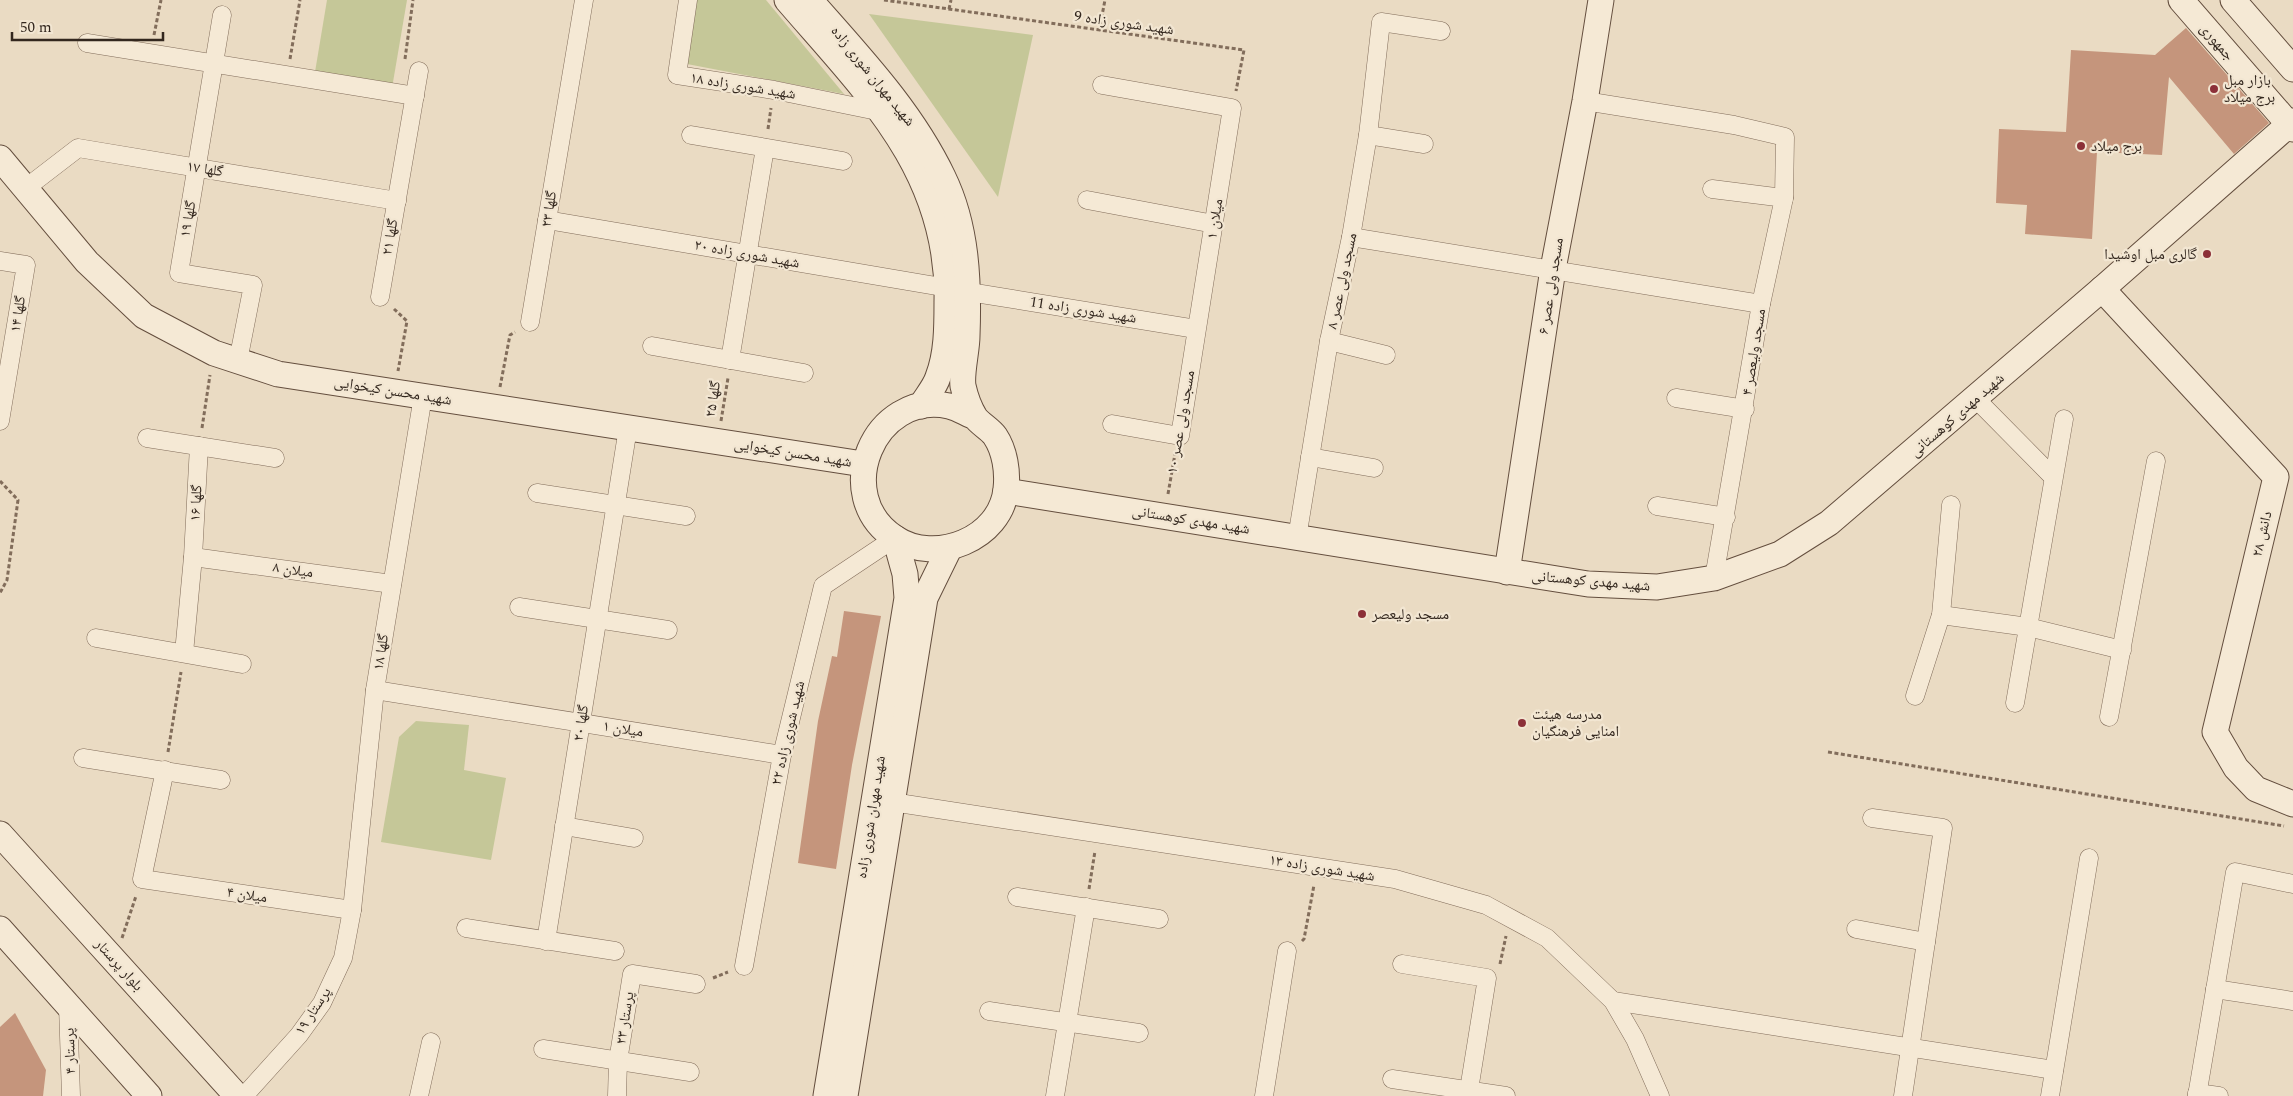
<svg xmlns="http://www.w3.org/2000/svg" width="2293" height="1096" font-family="Spectral,'Noto Naskh Arabic',serif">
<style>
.green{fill:#c5c798}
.building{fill:#c5957c}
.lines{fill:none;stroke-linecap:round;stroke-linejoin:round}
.street-casing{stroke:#826d5b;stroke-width:19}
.secondary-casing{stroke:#644e3e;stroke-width:27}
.path{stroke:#826d5b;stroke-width:3;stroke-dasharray:4 2.5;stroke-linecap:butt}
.street{stroke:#f5e9d5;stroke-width:18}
.secondary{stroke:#f5e9d5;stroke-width:25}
.poi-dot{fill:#8c3038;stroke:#f2e6d2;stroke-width:2}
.labels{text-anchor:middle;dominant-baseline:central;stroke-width:4.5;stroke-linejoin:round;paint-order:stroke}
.street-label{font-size:15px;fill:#33271e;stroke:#f2e6d2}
.poi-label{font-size:15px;fill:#33271e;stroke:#f2e6d2;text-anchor:start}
</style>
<rect width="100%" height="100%" fill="#eadbc3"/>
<g class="green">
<path d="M327 0H407L392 88 315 72Z"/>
<path d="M697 0H766L844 94 687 64Z"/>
<path d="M869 14 1033 35 998 197Z"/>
<path d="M416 721 469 725 464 770 506 778 491 860 381 842 399 737Z"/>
</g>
<g class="building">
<path d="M2186 28 2269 123 2234 154 2169 77 2162 155 2097 152 2092 239 2025 234 2027 205 1996 203 1999 129 2066 132 2071 50 2155 55Z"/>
<path d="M844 611 881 616 852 765 836 869 798 863 818 721 832 656 837 657Z"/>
<path d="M15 1013 46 1070 43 1096H0V1027Z"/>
</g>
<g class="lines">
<defs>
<g id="street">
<path d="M688 0 677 75 774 90 882 112"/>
<path d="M222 15 179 273 253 285 238 361"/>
<path d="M87 43 415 96"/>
<path d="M1102 85 1232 108 1180 436 1112 424"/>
<path d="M1585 101 1734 125 1785 137 1784 198"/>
<path d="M691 135 843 161"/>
<path d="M1368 135 1424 144"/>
<path d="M26 188 78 148 397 201"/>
<path d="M1712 189 1784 198 1761 304 1714 578"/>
<path d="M1087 200 1214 224"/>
<path d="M547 220 948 288"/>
<path d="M1351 237 1761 304"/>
<path d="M0 261 26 265 0 421"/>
<path d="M969 292 1196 329"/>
<path d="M380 297 419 71"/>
<path d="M530 322 584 0"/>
<path d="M1329 341 1386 355"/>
<path d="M652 346 804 373"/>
<path d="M730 360 765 148"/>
<path d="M1676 398 1745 409"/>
<path d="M1975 398 2052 476"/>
<path d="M147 438 275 458"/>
<path d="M1310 457 1374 468"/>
<path d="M537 493 686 516"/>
<path d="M1657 506 1726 517"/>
<path d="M1297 538 1329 341 1351 237 1368 135 1381 22 1441 31"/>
<path d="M193 557 392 584"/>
<path d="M519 607 668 630"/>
<path d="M1941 615 2028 627 2122 650"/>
<path d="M96 638 242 664"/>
<path d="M184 653 193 557 199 446"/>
<path d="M375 690 782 755"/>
<path d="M1915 696 1941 615 1951 505"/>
<path d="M2015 703 2064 419"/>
<path d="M2109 717 2156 461"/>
<path d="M83 758 221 780"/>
<path d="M165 770 142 879 352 910"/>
<path d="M892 802 1395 879 1486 905 1547 938 1613 1001 1635 1039 1660 1096"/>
<path d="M1872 818 1943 828 1903 1096"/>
<path d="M564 826 634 838"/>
<path d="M1017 897 1159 919"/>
<path d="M466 928 615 951"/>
<path d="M1856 929 1926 942"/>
<path d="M546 941 628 428"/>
<path d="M1402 964 1487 978 1468 1096"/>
<path d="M744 966 782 755 823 586 895 538"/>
<path d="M2215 989 2293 1001"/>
<path d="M1613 1001 2054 1070"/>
<path d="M68 1005 71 1096"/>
<path d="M989 1011 1139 1033"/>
<path d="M543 1049 690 1072"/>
<path d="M1392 1079 1506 1096"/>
<path d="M2197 1093 2219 1096"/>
<path d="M244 1096 299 1035 322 1003 343 958 352 910 375 690 423 396"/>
<path d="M419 1096 431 1042"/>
<path d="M617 1096 618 1061 632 974 696 984"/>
<path d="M1055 1096 1086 907"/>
<path d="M1264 1096 1287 951"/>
<path d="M2050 1096 2089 858"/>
<path d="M2197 1096 2235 872 2293 884"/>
</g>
<g id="secondary">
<path d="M787 0C866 92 950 171 947 302 947 327 947 354 938 377 935 387 926 397 921 406"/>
<path d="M810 0C859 56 911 110 943 177 967 226 969 282 967 336 967 350 961 373 963 386 965 395 970 409 975 417 980 424 990 429 995 436 1005 451 1008 472 1006 489 1001 539 935 565 895 538 830 496 874 390 949 406 958 408 967 414 975 417"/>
<path d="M2181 0 2293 129"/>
<path d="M2233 0 2293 69"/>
<path d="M0 158 87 262 144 316 214 353 278 374 863 464"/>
<path d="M2102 289 2276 477 2215 732 2236 768 2256 789 2293 804"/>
<path d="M1006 491 1588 584 1657 587 1714 578 1780 554 1829 523 2102 289 2293 121"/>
<path d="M1507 572 1553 269 1585 101 1601 0"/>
<path d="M0 834 237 1096"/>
<path d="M0 929 149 1096"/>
<path d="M826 1096 907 598 905 574 895 538"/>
<path d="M845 1096 925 598 949 549"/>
</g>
</defs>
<use href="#street" class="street-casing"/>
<use href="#secondary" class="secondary-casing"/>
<g class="path">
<path d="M884 0 1244 50 1236 91"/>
<path d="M949 9 951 0"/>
<path d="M1099 31 1105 0"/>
<path d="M154 35 161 0"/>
<path d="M290 59 300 0"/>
<path d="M405 59 413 0"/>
<path d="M768 129 771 108"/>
<path d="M394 309 407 321 398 371"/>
<path d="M500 387 510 335 515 332"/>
<path d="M721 421 728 378"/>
<path d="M202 428 210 375"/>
<path d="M0 481 18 500 7 580 0 593"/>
<path d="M1168 494 1175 454"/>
<path d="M168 752 181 672"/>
<path d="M1828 752 2284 826"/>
<path d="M1089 889 1095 851"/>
<path d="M122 938 136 896"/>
<path d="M1302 941 1304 939 1314 885"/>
<path d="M1500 964 1506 936"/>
<path d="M713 978 728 972"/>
</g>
<use href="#street" class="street"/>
<use href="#secondary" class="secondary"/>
</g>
<g class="poi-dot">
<circle cx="2214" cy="89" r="5"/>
<circle cx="2081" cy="146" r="5"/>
<circle cx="2207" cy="254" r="5"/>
<circle cx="1362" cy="614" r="5"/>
<circle cx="1522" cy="723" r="5"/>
</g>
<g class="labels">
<g class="street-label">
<text transform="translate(1124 23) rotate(8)">شهید شوری زاده 9</text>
<text transform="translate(2217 42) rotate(49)">جمهوری</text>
<text transform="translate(873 76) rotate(51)">شهید مهران شوری زاده</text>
<text transform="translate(743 86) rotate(9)">شهید شوری زاده ۱۸</text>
<text transform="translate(205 169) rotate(9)">گلها ۱۷</text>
<text transform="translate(549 209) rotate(-81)">گلها ۲۳</text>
<text transform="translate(188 219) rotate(-80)">گلها ۱۹</text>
<text transform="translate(1215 219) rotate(-81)">میلان ۱</text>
<text transform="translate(390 237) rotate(-80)">گلها ۲۱</text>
<text transform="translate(747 254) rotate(10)">شهید شوری زاده ۲۰</text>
<text transform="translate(1342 281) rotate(-78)">مسجد ولی عصر ۸</text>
<text transform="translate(1551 286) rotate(-81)">مسجد ولی عصر ۶</text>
<text transform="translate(1083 310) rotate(9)">شهید شوری زاده 11</text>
<text transform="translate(18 314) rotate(-81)">گلها ۱۴</text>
<text transform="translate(1754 352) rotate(-81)">مسجد ولیعصر ۴</text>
<text transform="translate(393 391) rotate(9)">شهید محسن کیخوایی</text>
<text transform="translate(713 399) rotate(-81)">گلها ۲۵</text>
<text transform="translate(1957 415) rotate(-41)">شهید مهدی کوهستانی</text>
<text transform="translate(1181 422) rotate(-80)">مسجد ولی عصر ۱۰</text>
<text transform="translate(793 453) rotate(9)">شهید محسن کیخوایی</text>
<text transform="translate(196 503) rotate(-87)">گلها ۱۶</text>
<text transform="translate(1191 520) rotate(9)">شهید مهدی کوهستانی</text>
<text transform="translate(2262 534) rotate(-77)">دانش ۲۸</text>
<text transform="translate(293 570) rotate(8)">میلان ۸</text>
<text transform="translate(1591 581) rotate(5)">شهید مهدی کوهستانی</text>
<text transform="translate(381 652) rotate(-81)">گلها ۱۸</text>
<text transform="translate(581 723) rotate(-81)">گلها ۲۰</text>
<text transform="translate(623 729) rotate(9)">میلان ۱</text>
<text transform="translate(788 733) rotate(-77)">شهید شوری زاده ۲۲</text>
<text transform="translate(871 817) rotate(-81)">شهید مهران شوری زاده</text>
<text transform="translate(1322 868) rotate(9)">شهید شوری زاده ۱۳</text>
<text transform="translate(247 895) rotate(8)">میلان ۴</text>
<text transform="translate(119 965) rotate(48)">بلوار پرستار</text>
<text transform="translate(313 1011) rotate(-57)">پرستار ۱۹</text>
<text transform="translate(625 1018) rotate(-81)">پرستار ۲۳</text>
<text transform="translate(70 1051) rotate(-92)">پرستار ۴</text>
</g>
<g class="poi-label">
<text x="2224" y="80">بازار مبل<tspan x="2224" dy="17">برج میلاد</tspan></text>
<text x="2091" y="146">برج میلاد</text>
<text x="2197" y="254" text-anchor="end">گالری مبل اوشیدا</text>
<text x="1372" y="614">مسجد ولیعصر</text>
<text x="1532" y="714">مدرسه هیئت<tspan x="1532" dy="17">امنایی فرهنگیان</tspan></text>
</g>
</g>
<path d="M12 32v8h151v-8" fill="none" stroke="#33271e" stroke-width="2.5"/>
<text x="20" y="32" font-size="15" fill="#33271e" stroke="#f2e6d2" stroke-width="4" paint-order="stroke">50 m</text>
</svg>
